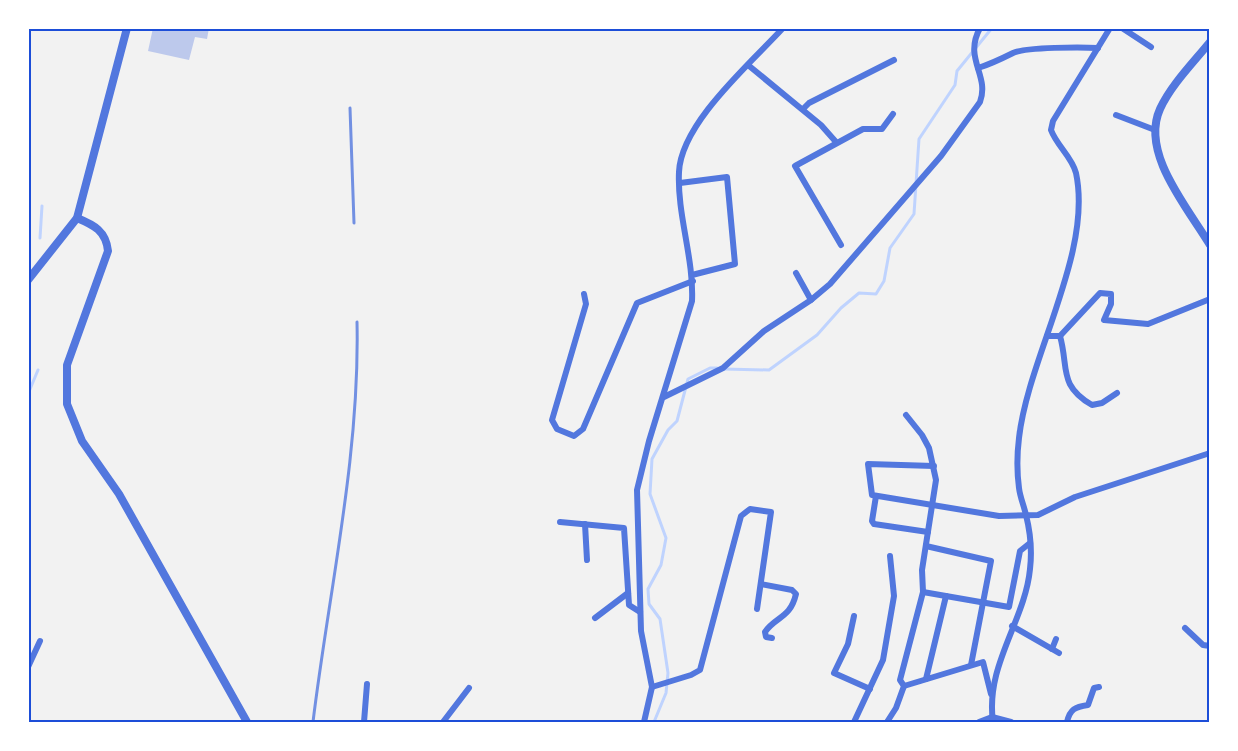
<svg xmlns="http://www.w3.org/2000/svg" width="1238" height="751" font-family="'Archivo Narrow',sans-serif">
<style>
.lines{fill:none;stroke-linecap:round;stroke-linejoin:round}
.stream{stroke:#bfd3fe;stroke-width:3}
.building{fill:#bdc9ec}
.minor{stroke:#5277de;stroke-width:6}
.tertiary{stroke:#5277de;stroke-width:8}
.rail{stroke:#7290e2;stroke-width:3}
.neatline{fill:none;stroke:#1d4ed8;stroke-width:2}
</style>
<rect width="100%" height="100%" fill="#f2f2f2"/>
<g class="lines">
<g class="stream">
<path d="M40 238 42 206"/>
<path d="M724 369 769 370 817 335 841 308 859 293 876 294 884 281 890 248 914 214 919 139 955 85 957 71 992 28"/>
<path d="M28 394 38 370"/>
<path d="M654 722 666 693 668 673 660 619 649 604 648 589 661 565 666 538 650 494 652 459 668 430 677 421 688 379 710 368H717"/>
</g>
</g>
<path class="building" d="M153 28H209L207 39 195 37 189 60 148 51Z"/>
<g class="lines">
<g class="minor">
<path d="M1122 28 1151 47"/>
<path d="M748 65 821 125 836 142"/>
<path d="M978 68C991 64 1001 59 1013 53 1026 47 1082 47 1098 48"/>
<path d="M803 109 809 103 894 60"/>
<path d="M1116 115 1155 130"/>
<path d="M680 183 727 177 735 264 692 275"/>
<path d="M841 245 795 166 863 129H882L893 114"/>
<path d="M796 273 811 300"/>
<path d="M584 294 586 304 552 420 557 429 574 436 583 429 637 303 693 281"/>
<path d="M1047 336H1060L1100 293 1111 294V304L1104 320 1148 324 1210 299"/>
<path d="M1060 336C1069 368 1058 385 1092 405L1102 403 1117 393"/>
<path d="M664 397 723 368 764 331 811 300 830 284 941 156 980 102C990 75 963 59 980 28"/>
<path d="M934 466 868 464 872 495 999 516 1038 515 1075 497 1210 453"/>
<path d="M876 496 872 521 874 524 928 532"/>
<path d="M560 522 624 528 629 605 640 612"/>
<path d="M585 524 587 560"/>
<path d="M926 546 991 561 971 665"/>
<path d="M761 584 792 590 796 594C790 619 776 616 765 632L766 637 772 638"/>
<path d="M923 592 1009 607 1020 551 1030 543"/>
<path d="M854 616 848 644 834 673 870 689"/>
<path d="M595 618 628 593"/>
<path d="M1012 626 1059 653"/>
<path d="M1185 628 1203 645 1210 646"/>
<path d="M1052 649 1056 639"/>
<path d="M28 667 40 641"/>
<path d="M926 679 946 596"/>
<path d="M904 686 983 662 991 694"/>
<path d="M652 687 691 675 700 670 741 516 750 509 771 512 757 609"/>
<path d="M364 722 367 684"/>
<path d="M443 722 469 688"/>
<path d="M644 722 652 687 641 631 637 490 649 441 692 301C694 258 677 215 679 172 681 123 751 63 783 28"/>
<path d="M854 722 883 660 894 596 890 556"/>
<path d="M887 722 896 708 904 686 900 680 923 592 922 570 936 480 929 448 922 435 906 415"/>
<path d="M979 722 992 717 1011 722"/>
<path d="M993 722C985 665 1025 621 1030 569 1032 552 1030 531 1026 515 1024 506 1020 497 1019 488 1017 473 1017 454 1019 438 1028 357 1093 253 1076 173 1072 157 1057 146 1051 130L1053 121 1110 28"/>
<path d="M1067 722C1070 709 1075 707 1088 705L1094 688 1099 687"/>
</g>
<g class="tertiary">
<path d="M1210 42C1193 63 1171 85 1160 109 1140 153 1188 208 1210 245"/>
<path d="M77 218C94 225 106 231 108 251L67 365V404L82 441 119 494 247 722"/>
<path d="M28 280 77 218 127 28"/>
</g>
<g class="rail">
<path d="M350 108 354 223"/>
<path d="M313 722C329 590 360 456 357 322"/>
</g>
</g>
<rect width="1238" height="751" fill="none" stroke="#ffffff" stroke-width="60"/>
<rect x="30" y="30" width="1178" height="691" class="neatline"/>
</svg>
